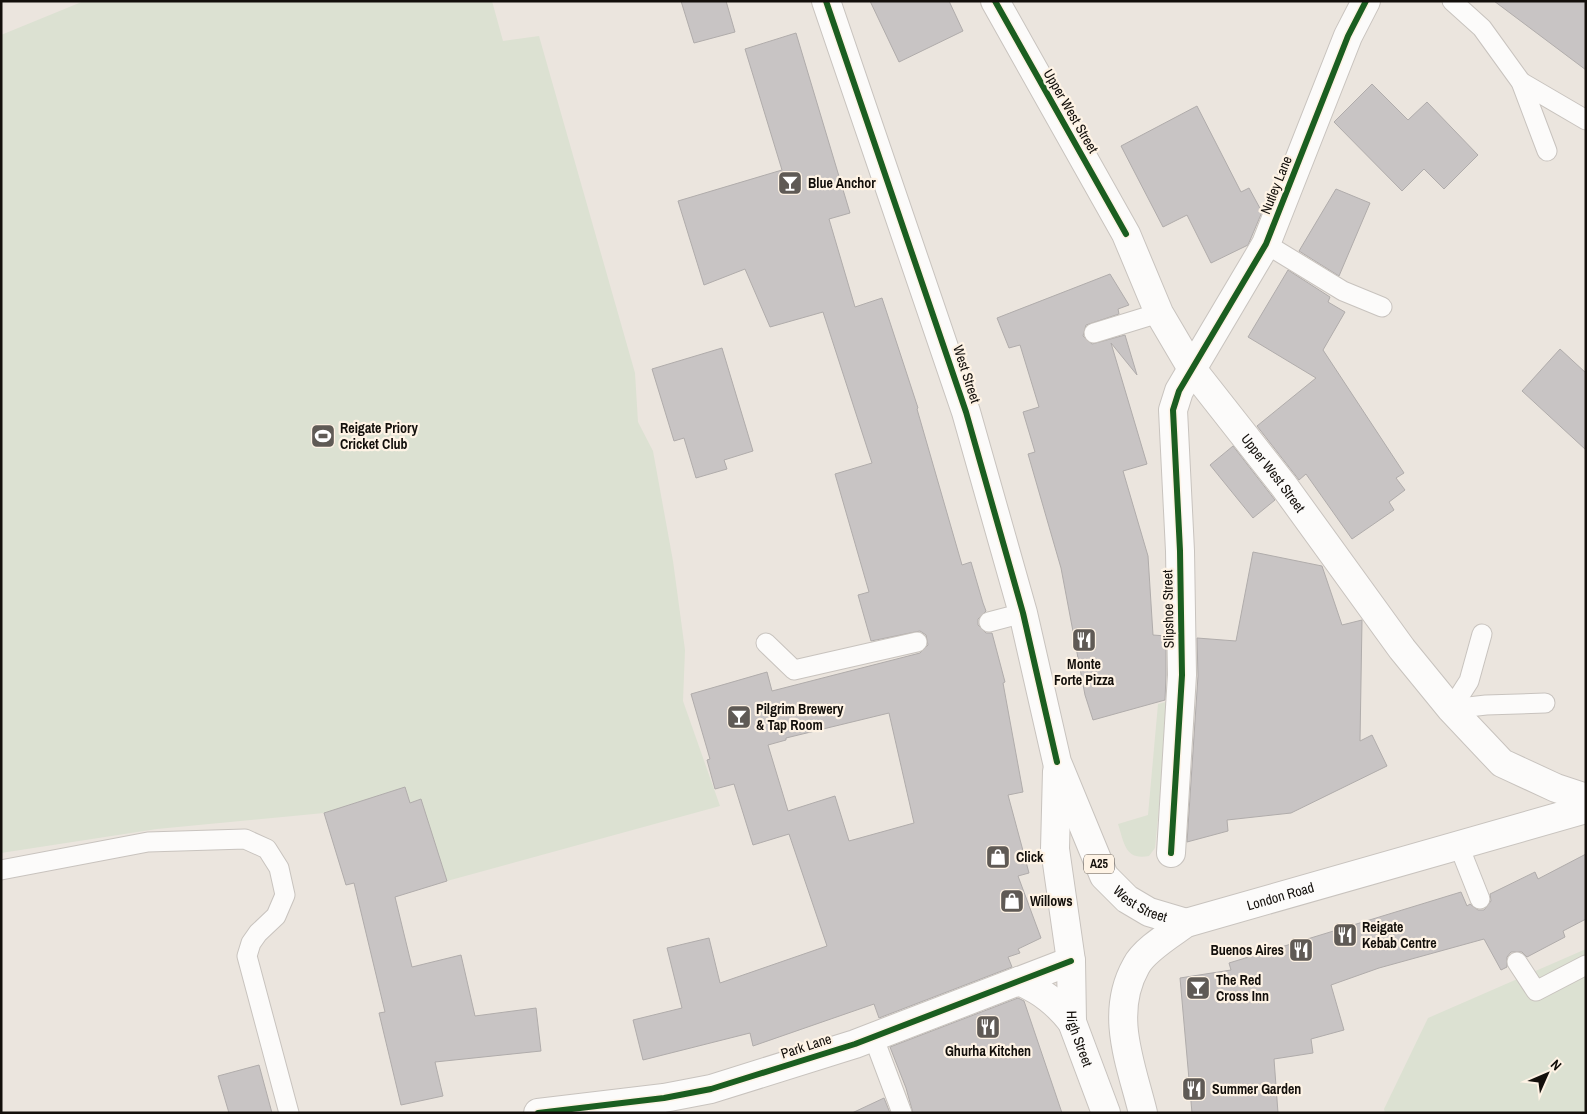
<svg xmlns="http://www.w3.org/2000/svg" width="1587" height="1114" font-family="'Archivo Narrow',sans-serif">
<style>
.green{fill:#dce1d2}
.building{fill:#c8c4c4;stroke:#b0acab;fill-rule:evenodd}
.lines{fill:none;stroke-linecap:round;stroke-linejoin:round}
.service-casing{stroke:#c8c3be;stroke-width:21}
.minor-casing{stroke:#c8c3be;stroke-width:30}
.tertiary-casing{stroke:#c8c3be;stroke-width:30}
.primary-casing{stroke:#c8c3be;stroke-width:30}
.service{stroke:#fcfbfa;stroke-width:19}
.minor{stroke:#fcfbfa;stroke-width:28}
.tertiary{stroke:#fcfbfa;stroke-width:28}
.primary{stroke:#fcfbfa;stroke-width:28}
.cycleway-casing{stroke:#fef3e5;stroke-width:9}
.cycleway{stroke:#1b5e20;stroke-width:6}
.labels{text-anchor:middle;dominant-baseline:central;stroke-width:4.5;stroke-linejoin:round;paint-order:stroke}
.shield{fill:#fef3e5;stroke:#5a534c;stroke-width:1}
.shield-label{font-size:12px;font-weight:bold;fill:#130f0b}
.street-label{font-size:14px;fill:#130f0b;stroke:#fef3e5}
.poi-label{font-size:14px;font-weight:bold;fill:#130f0b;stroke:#fef3e5;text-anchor:start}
</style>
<rect width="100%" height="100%" fill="#ebe5de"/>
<g class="green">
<path d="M84 1H492L503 41 539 36 635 373 638 422 653 451 673 561 685 650 683 701 720 806 447 881 421 800 410 803 405 787 324 813 157 829 1 853V35Z"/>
<path d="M1169 701 1155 848 1149 856C1125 861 1124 842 1118 824L1148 815 1158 704Z"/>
<path d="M1586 949V1113H1385L1384 1109 1428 1018Z"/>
</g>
<g class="building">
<path d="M681 1H726L735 32 694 43Z"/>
<path d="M870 1H949L963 31 899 62Z"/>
<path d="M1494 1H1586V70Z"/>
<path d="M796 33 850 213 829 219 855 307 882 298 918 408 917 409 962 565 971 562 983 603 986 611 978 619V625L986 633H992L1005 682 1003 683 1023 792 1008 795 1029 873 1018 876 1041 938 1018 949 1020 953 1008 957 1012 967 879 1018 874 1004 753 1046 750 1033 643 1060 633 1020 682 1008 667 948 709 938 720 983 827 946 789 834 753 845 734 784 715 789 707 760 710 759 691 694 767 672 772 691 920 653 928 645 926 635 920 631 871 641 858 595 869 592 835 474 872 463 823 312 770 327 745 269 704 285 678 201 782 170 745 49ZM889 713 914 823 849 841 835 796 788 811 768 745 786 740V738Z"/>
<path d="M1372 84 1408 120 1427 102 1478 155 1444 189 1424 169 1402 191 1334 122Z"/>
<path d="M1197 106 1241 192 1249 188 1262 212 1248 245 1211 263 1187 215 1163 227 1121 146Z"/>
<path d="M1336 189 1370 203 1339 276 1299 251Z"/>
<path d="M1288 270 1330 297 1328 302 1345 312 1323 350 1404 473 1396 478 1405 490 1389 502 1394 510 1352 539 1306 474 1299 480 1257 426 1316 378 1248 337Z"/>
<path d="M1110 274 1129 305 1118 309 1119 314 1086 325 1083 336 1092 344 1125 335 1137 375 1111 343 1147 464 1123 471 1148 556 1153 635 1166 636V675L1165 700 1093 720 1085 695 1061 568 1028 454 1035 452 1023 412 1039 407 1020 345 1009 348 997 318Z"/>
<path d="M722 348 753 451 724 460 727 469 696 478 684 438 674 441 652 369Z"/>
<path d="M1560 349 1586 373V450L1522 391Z"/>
<path d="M1233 446 1275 500 1253 518 1210 465Z"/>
<path d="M1253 552 1322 566 1342 625 1362 620 1360 741 1372 735 1387 766 1291 813 1227 820 1228 831 1187 842 1198 676 1197 638 1236 641Z"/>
<path d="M405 787 410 803 421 799 447 881 395 897 412 967 461 955 475 1016 536 1008 541 1051 435 1062 443 1096 401 1105 379 1013 385 1012 354 883 346 885 324 813Z"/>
<path d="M1586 854V919L1563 931 1565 937 1527 957 1522 952H1511L1507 957V967L1501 970 1484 939 1379 968 1331 985 1344 1030 1311 1039 1313 1053 1274 1059 1278 1113H1192L1180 978 1231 970 1229 963 1461 892 1467 906 1470 904 1478 910H1484L1491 901 1490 894 1535 872 1538 879Z"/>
<path d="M1018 998 1024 1001 1062 1113H913L906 1088 890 1047Z"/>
<path d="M259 1065 272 1113H229L218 1076Z"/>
<path d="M884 1098 890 1113H852Z"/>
</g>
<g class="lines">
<defs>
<g id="service">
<path d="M1452 1 1482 28 1521 82 1547 151"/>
<path d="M1521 82 1586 120"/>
<path d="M1266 244 1343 291 1382 307"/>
<path d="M1094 333 1159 313"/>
<path d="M989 622 1023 613"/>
<path d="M766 643 794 670 917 642"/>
<path d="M1451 709 1486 705 1545 703"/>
<path d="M1451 709 1469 681 1482 634"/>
<path d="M1459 846 1480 899"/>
<path d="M1 870 148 842 245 839 267 849 279 868 285 895 276 916 258 933 251 943 247 956 289 1113"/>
<path d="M1517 962 1536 991 1586 965"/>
<path d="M873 1036 902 1113"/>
</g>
<g id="minor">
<path id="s1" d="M995 1 1126 234 1159 313 1192 369 1284 486 1402 649 1451 709 1502 763 1556 788 1586 798"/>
<path d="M1171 853 1182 675 1180 551 1173 410 1179 391 1266 244 1348 36 1366 1"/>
</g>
<g id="tertiary">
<path d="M1019 981C1042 991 1057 1003 1072 1022"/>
<path d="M538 1113 664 1098 711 1089 855 1044 1071 961"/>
</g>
<g id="primary">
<path id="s2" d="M826 1 966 412 1023 613 1057 762 1104 876 1127 899 1149 912 1186 923"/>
<path id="s3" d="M1057 771 1055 849 1071 961 1072 1022 1106 1113"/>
<path id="s4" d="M1143 1113C1131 1064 1109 1014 1136 966 1144 950 1171 934 1186 923L1586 809"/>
</g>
</defs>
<use href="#service" class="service-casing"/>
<use href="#minor" class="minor-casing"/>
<use href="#tertiary" class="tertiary-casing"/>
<use href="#primary" class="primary-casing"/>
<use href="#service" class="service"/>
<use href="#minor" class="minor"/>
<use href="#tertiary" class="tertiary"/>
<use href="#primary" class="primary"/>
<defs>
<g id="cycleway">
<path d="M826 1 966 412 1023 613 1057 762"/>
<path d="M995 1 1126 234"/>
<path d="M1171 853 1182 675 1180 551 1173 410 1179 391 1266 244 1348 36 1366 1"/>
<path d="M538 1113 664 1098 711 1089 855 1044 1071 961"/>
</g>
</defs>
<use href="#cycleway" class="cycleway-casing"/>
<use href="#cycleway" class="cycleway"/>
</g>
<defs>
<symbol id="bar-square" viewBox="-11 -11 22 22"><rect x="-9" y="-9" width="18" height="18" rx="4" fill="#5f5a55" stroke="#fef3e5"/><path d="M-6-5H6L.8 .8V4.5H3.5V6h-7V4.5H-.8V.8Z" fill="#fff"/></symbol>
<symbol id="stadium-square" viewBox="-11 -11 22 22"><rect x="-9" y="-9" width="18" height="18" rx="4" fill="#5f5a55" stroke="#fef3e5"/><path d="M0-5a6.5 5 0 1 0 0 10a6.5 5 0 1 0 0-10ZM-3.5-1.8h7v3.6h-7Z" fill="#fff"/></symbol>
<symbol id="restaurant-square" viewBox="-11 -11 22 22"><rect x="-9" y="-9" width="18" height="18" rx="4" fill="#5f5a55" stroke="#fef3e5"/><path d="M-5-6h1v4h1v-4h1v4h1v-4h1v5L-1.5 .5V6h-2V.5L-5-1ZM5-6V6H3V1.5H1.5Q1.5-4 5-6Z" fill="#fff"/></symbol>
<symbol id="shop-square" viewBox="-11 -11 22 22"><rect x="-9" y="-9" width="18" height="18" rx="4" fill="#5f5a55" stroke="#fef3e5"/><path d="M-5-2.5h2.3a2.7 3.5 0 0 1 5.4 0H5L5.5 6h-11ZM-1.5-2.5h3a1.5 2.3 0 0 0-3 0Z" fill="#fff"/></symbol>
</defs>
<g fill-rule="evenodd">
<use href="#bar-square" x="776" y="169" width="28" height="28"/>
<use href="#stadium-square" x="309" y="422" width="28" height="28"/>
<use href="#restaurant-square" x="1070" y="626" width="28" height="28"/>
<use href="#bar-square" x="725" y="703" width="28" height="28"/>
<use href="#shop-square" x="984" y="843" width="28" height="28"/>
<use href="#shop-square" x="998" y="887" width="28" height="28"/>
<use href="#restaurant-square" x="1331" y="921" width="28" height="28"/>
<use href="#restaurant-square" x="1287" y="936" width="28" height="28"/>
<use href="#bar-square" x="1184" y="974" width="28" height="28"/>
<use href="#restaurant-square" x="974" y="1013" width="28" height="28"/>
<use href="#restaurant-square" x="1180" y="1075" width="28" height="28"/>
</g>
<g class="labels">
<rect class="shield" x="1084" y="854.5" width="30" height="19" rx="4"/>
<g class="shield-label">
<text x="1099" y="864">A25</text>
</g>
<g class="street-label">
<text transform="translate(1071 111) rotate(60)">Upper West Street</text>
<text transform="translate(1276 185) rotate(-68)">Nutley Lane</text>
<text transform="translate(967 374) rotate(72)">West Street</text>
<text stroke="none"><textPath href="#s1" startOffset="550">Upper West Street</textPath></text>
<text transform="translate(1168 609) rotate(-91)">Slipshoe Street</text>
<text stroke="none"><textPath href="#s4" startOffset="316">London Road</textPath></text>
<text stroke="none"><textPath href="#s2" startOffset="966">West Street</textPath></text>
<text stroke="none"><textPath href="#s3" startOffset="270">High Street</textPath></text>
<text transform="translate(806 1046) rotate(-18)">Park Lane</text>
</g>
<g class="poi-label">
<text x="808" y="183">Blue Anchor</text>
<text x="340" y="428">Reigate Priory<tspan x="340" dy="16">Cricket Club</tspan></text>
<text x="1084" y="664" text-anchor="middle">Monte<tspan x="1084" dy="16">Forte Pizza</tspan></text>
<text x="756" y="709">Pilgrim Brewery<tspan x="756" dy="16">&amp; Tap Room</tspan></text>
<text x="1016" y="857">Click</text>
<text x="1030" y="901">Willows</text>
<text x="1362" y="927">Reigate<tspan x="1362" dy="16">Kebab Centre</tspan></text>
<text x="1284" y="950" text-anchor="end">Buenos Aires</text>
<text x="1216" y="980">The Red<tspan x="1216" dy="16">Cross Inn</tspan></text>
<text x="988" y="1051" text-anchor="middle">Ghurha Kitchen</text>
<text x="1212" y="1089">Summer Garden</text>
</g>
</g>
<rect width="1587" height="1114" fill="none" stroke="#130f0b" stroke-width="5"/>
<g transform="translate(1547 1074) rotate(45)" stroke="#fef3e5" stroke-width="4" paint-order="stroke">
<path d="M0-4L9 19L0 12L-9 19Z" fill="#130f0b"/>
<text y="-8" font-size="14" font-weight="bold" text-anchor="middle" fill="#130f0b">N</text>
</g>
</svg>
